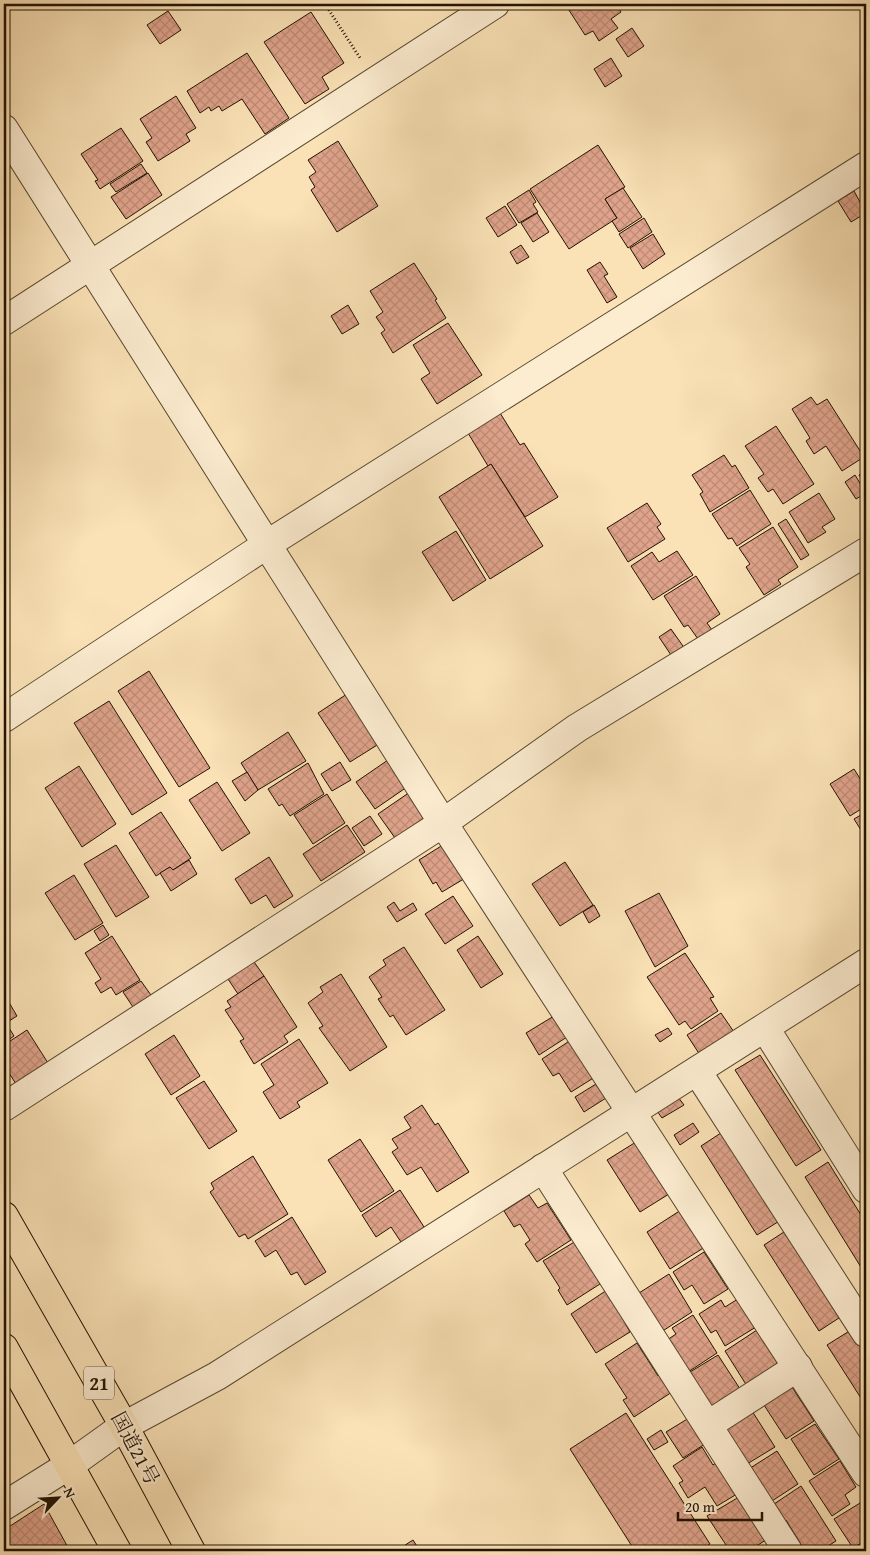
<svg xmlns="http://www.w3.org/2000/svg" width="870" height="1555" font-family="'Gentium Book Plus','Noto Serif JP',serif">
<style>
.building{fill:url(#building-cross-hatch);stroke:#221300}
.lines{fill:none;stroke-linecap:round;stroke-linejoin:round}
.minor-casing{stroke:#58472e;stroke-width:30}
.highway-casing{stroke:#221300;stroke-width:30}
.path{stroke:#221300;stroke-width:3;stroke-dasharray:1 2.5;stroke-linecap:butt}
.minor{stroke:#fcecd0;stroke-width:28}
.highway{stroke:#fae2b6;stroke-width:28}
.labels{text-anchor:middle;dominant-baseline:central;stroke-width:4.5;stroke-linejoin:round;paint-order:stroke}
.shield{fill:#fcecd0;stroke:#63543e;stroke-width:1}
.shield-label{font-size:19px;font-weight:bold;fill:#221300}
.street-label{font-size:20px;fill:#221300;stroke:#fcecd0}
</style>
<defs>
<pattern id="building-cross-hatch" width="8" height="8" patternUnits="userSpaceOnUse" patternTransform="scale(1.25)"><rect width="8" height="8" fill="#dfa38b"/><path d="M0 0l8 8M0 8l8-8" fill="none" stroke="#bf8b76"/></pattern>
</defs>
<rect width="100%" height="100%" fill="#fae2b6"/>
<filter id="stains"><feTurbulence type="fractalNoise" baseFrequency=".004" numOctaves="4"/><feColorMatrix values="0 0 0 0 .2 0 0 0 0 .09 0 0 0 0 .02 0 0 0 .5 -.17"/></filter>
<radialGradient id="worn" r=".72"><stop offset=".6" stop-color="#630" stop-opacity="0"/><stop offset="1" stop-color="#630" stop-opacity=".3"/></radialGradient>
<g class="building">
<path d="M565 4H616L621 12 611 19 618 28 599 41 593 31 585 35Z"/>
<path d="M168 11 181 30 160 44 147 25Z"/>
<path d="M311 12 344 63 322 77 329 89 305 104 264 42Z"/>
<path d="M632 28 644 46 628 57 616 39Z"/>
<path d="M247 53 289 118 265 134 242 99 222 111 219 106 211 111 209 107 200 113 187 91Z"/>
<path d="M611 58 622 76 605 87 594 69Z"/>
<path d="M176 96 196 128 186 134 190 141 158 161 146 142 152 138 140 119Z"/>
<path d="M121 128 143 161 100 189 95 181 98 180 81 154Z"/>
<path d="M338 141 378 206 337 232 311 190 315 187 309 177 316 172 308 160Z"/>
<path d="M598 145 625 187 605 199 617 218 569 249 530 189Z"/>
<path d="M141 164 147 173 116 192 110 184Z"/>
<path d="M148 173 162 195 126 219 111 197Z"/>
<path d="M623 188 642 217 619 232 612 221 617 218 605 199Z"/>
<path d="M529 190 536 202 533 204 538 212 519 223 507 204Z"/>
<path d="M854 191 866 213 851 222 838 201Z"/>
<path d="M505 206 517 225 498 237 486 218Z"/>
<path d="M537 213 549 232 533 242 521 223Z"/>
<path d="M644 218 652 232 628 248 619 234Z"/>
<path d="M653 234 665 254 643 269 630 248Z"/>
<path d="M521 245 529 257 517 264 510 252Z"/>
<path d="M600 262 608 274 604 276 617 297 607 303 587 270Z"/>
<path d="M414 263 437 299 435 300 446 318 393 353 381 333 385 330 376 317 383 312 370 291Z"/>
<path d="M348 305 359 324 342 334 331 316Z"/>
<path d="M448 323 482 375 437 404 421 379 430 373 413 345Z"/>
<path d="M811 397 817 405 827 399 864 457 842 471 826 446 814 454 806 441 810 438 792 409Z"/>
<path d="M500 413 520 445 524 443 558 497 525 517 491 464 488 466 468 433Z"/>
<path d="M776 426 814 484 783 504 773 489 768 492 758 478 764 474 745 446Z"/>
<path d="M724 455 732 467 735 465 749 488 710 512 700 494 703 492 692 475Z"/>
<path d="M491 464 543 546 490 579 439 497Z"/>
<path d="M866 470V484L865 485 859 475Z"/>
<path d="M855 475 866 493 856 499 845 482Z"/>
<path d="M750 490 771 524 737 546 732 538 728 539 712 514Z"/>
<path d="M819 493 835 519 822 527 826 532 808 543 789 512Z"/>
<path d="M647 503 661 524 657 527 665 539 628 562 607 528Z"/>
<path d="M786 519 809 555 801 560 778 524Z"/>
<path d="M773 527 798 567 778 580 781 584 764 595 746 567 750 564 739 548Z"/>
<path d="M456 531 486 580 453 601 422 552Z"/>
<path d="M677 551 693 575 653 600 631 566 652 552 659 562Z"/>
<path d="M696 576 720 614 707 623 712 630 698 639 688 625 684 627 664 596Z"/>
<path d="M671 629 685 649 673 658 659 637Z"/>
<path d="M149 671 210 768 179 787 118 691Z"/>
<path d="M350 692 382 742 350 762 318 713Z"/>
<path d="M109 701 167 793 132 815 74 723Z"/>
<path d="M288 732 306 761 258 790 241 763Z"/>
<path d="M388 760 407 787 375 809 356 782Z"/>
<path d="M340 762 351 780 332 791 321 774Z"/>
<path d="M308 763 324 794 290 816 282 804 279 806 268 789Z"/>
<path d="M79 766 116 824 82 847 45 788Z"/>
<path d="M854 769 866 788V806L850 816 830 784Z"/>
<path d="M247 772 258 790 245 801 232 781Z"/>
<path d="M217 782 250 833 222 851 189 800Z"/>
<path d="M410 792 427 816 395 838 378 814Z"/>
<path d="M327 794 345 823 313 844 294 815Z"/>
<path d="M161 812 191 858 173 870 170 867 156 876 129 833Z"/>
<path d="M866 812V838L854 819Z"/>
<path d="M370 816 382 834 364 846 352 828Z"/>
<path d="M347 825 365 852 321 881 303 854Z"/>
<path d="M446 843 467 877 442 892 436 882 433 884 419 860Z"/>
<path d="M116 845 149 897 116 917 84 864Z"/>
<path d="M269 857 293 896 274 908 266 895 251 904 235 879Z"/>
<path d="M189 860 197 874 171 891 160 873 170 867 173 870Z"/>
<path d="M565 862 593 905 560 926 532 884Z"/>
<path d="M74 875 103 923 75 940 45 893Z"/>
<path d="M659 893 688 946 655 967 625 911Z"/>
<path d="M453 896 473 926 445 944 425 914Z"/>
<path d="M394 902 400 911 413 903 417 910 397 922 387 907Z"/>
<path d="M594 905 600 916 589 923 583 912Z"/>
<path d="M103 925 109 935 100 941 94 931Z"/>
<path d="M112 936 140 980 116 995 111 987 101 993 95 983 101 979 85 953Z"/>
<path d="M478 936 503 974 481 988 457 950Z"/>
<path d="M404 947 445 1010 406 1035 393 1015 390 1017 378 999 382 997 369 977 386 965 383 960Z"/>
<path d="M685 953 714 997 710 998 718 1011 691 1029 685 1021 679 1025 647 977Z"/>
<path d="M252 959 264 976 238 994 226 976Z"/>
<path d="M341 974 387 1047 350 1071 319 1028 323 1026 308 1003 323 992 320 987Z"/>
<path d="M264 976 297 1027 284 1036 288 1042 254 1064 240 1041 244 1039 225 1010 231 1007 227 1001Z"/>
<path d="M141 981 153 998 135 1010 123 992Z"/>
<path d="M4 994 17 1016 6 1023 14 1036 4 1043Z"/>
<path d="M721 1013 734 1032 700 1055 687 1035Z"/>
<path d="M554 1016 567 1037 539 1055 526 1033Z"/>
<path d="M668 1028 672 1034 660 1042 655 1035Z"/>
<path d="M27 1030 48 1063 16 1084 4 1065V1045Z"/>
<path d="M174 1035 200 1076 171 1095 145 1054Z"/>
<path d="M299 1039 328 1083 297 1102 300 1107 280 1119 263 1092 274 1085 261 1064Z"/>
<path d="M571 1040 595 1077 571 1092 559 1073 553 1076 542 1059Z"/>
<path d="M760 1055 821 1150 796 1166 735 1070Z"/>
<path d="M204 1081 237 1131 209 1149 176 1098Z"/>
<path d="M596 1084 606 1098 584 1112 575 1097Z"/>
<path d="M678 1097 684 1105 662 1118 657 1111Z"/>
<path d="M422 1105 435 1125 438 1123 469 1172 437 1192 421 1167 407 1175 392 1152 398 1148 392 1139 411 1128 404 1117Z"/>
<path d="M693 1123 699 1132 680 1145 674 1135Z"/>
<path d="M724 1131 781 1220 757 1235 701 1146Z"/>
<path d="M360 1139 394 1191 361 1212 328 1160Z"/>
<path d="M636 1142 669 1194 640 1212 607 1160Z"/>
<path d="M253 1156 288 1214 248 1239 245 1234 239 1237 210 1192 214 1189 211 1183Z"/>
<path d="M828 1162 866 1223V1270L864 1272 805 1177Z"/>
<path d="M400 1190 426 1230 403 1245 391 1227 376 1237 362 1215Z"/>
<path d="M529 1195 538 1208 547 1203 571 1240 537 1262 525 1244 530 1240 520 1224 514 1227 504 1211Z"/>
<path d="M681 1210 705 1247 670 1269 647 1232Z"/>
<path d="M292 1217 326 1272 305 1285 297 1272 291 1275 276 1250 265 1257 255 1241Z"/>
<path d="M787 1230 842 1316 819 1331 764 1245Z"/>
<path d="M576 1241 600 1284 567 1305 558 1290 560 1288 543 1261Z"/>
<path d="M704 1252 728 1289 704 1304 692 1285 684 1290 673 1272Z"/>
<path d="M669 1274 692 1312 658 1334 639 1293Z"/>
<path d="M607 1290 630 1332 596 1353 571 1314Z"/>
<path d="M738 1299 756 1327 725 1346 716 1330 711 1333 699 1314 721 1300 725 1307Z"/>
<path d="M693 1315 717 1353 685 1374 664 1342 676 1334 672 1328Z"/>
<path d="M757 1330 779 1365 747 1386 725 1351Z"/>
<path d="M851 1330 866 1353V1406L827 1345Z"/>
<path d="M637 1343 658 1376 660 1374 672 1392 634 1417 623 1400 627 1398 605 1364Z"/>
<path d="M718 1355 742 1392 711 1412 690 1372Z"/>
<path d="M792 1387 814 1421 786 1439 764 1405Z"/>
<path d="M752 1411 775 1447 747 1464 724 1428Z"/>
<path d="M626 1413 710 1544 699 1551H635L570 1449Z"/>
<path d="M689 1418 705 1444 683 1458 666 1432Z"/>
<path d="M815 1424 839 1459 814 1475 791 1439Z"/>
<path d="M661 1430 668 1442 654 1450 647 1439Z"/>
<path d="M702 1447 713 1465 717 1462 737 1494 717 1506 705 1487 688 1498 679 1483 683 1481 673 1466Z"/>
<path d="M777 1451 798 1484 772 1501 744 1472Z"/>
<path d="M840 1461 856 1487 845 1495 850 1504 832 1516 809 1481Z"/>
<path d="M801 1486 836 1541 820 1551H805L786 1520 782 1523 771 1506Z"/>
<path d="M739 1497 766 1540 748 1551H730L707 1516Z"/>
<path d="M865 1500 866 1540 853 1548 834 1519Z"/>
<path d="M44 1504 70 1551H4V1530Z"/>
<path d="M413 1540 420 1551H396Z"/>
</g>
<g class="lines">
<defs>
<g id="minor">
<path d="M4 129 443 823 866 1473"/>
<path d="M4 321 495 4"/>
<path d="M4 718 266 545 866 166"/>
<path d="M765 1028 866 1189"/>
<path d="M697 1071 866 1333"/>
<path d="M4 1107 443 823 577 728 866 552"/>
<path d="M543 1168 788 1551"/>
<path d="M708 1425 798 1367"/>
<path d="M4 1506 71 1464 124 1426 217 1376 866 963"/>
</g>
<g id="highway">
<path d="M4 1216 124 1426 191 1551"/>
<path d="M4 1348 117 1551"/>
</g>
</defs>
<use href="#minor" class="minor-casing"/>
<use href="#highway" class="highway-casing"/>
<path class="path" d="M325 4 360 58"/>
<use href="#minor" class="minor"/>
<use href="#highway" class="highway"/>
</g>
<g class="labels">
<rect class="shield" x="84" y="1366.5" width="30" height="33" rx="4"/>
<g class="shield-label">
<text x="99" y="1383">21</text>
</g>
<g class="street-label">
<text transform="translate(136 1448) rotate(62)">国道21号</text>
</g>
</g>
<rect width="870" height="1555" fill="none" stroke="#fae2b6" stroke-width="20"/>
<rect x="5" y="5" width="860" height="1545" fill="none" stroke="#221300" stroke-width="2.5"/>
<rect x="10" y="10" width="850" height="1535" fill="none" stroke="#221300"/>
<g transform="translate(58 1498) rotate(65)" stroke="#fcecd0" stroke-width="4" paint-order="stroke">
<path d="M0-4L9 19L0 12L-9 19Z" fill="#221300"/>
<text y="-8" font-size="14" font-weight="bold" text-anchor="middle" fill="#221300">N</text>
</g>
<path d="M678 1512v8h84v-8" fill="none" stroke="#221300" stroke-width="2.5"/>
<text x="685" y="1512" font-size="15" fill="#221300" stroke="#fcecd0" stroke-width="4" paint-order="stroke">20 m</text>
<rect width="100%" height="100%" filter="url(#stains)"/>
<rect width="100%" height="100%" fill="url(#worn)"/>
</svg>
